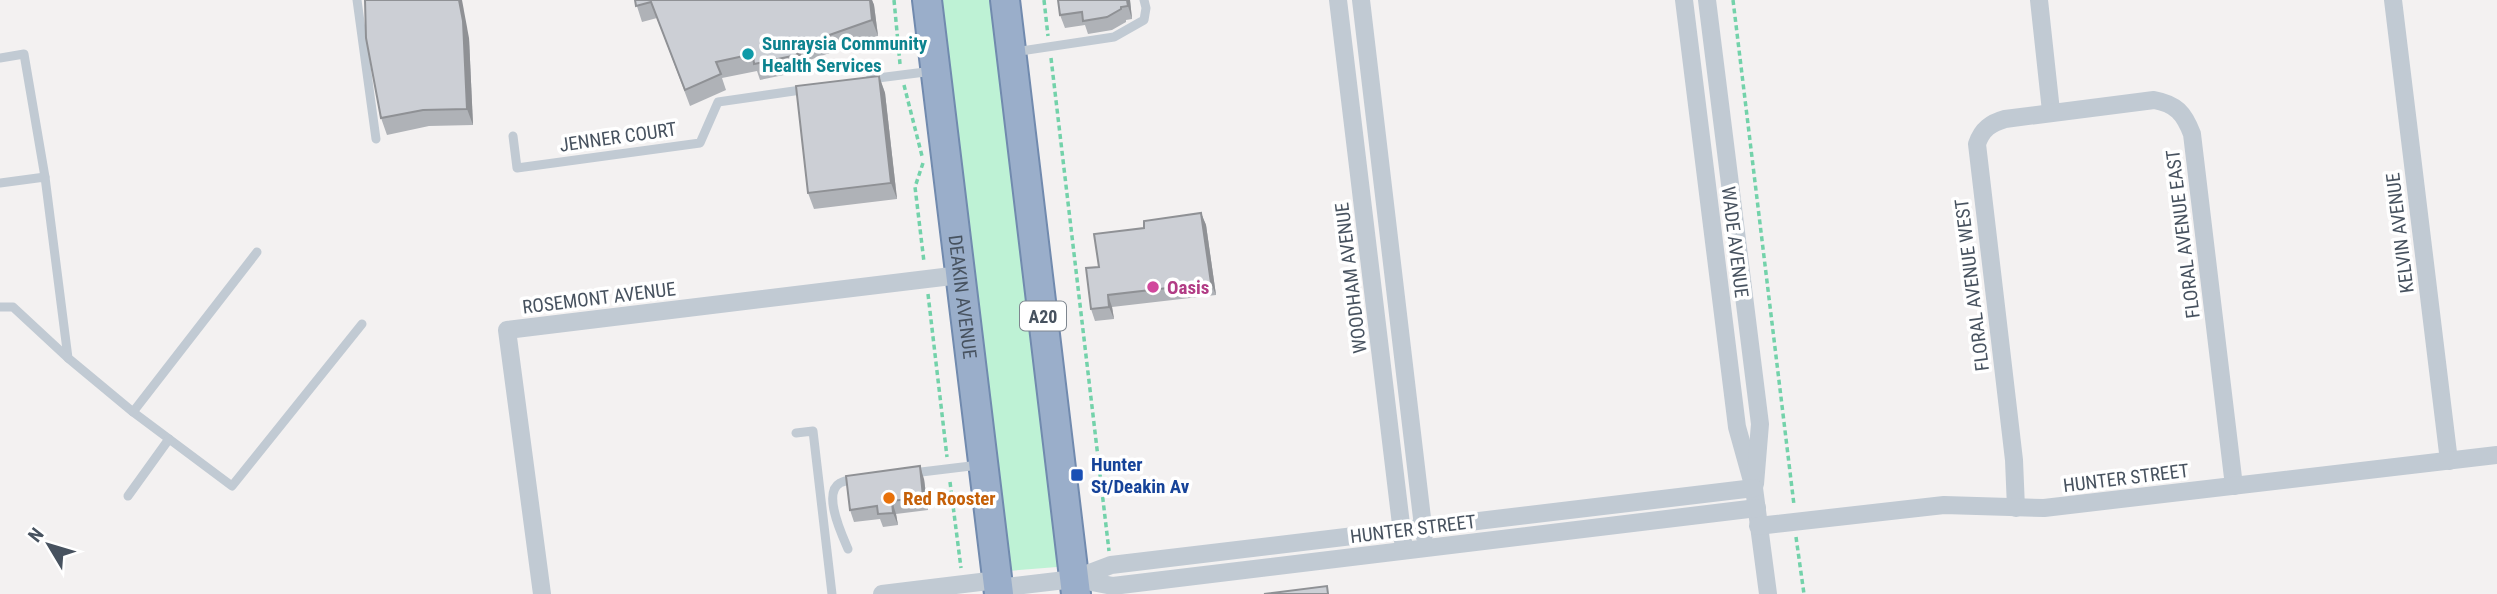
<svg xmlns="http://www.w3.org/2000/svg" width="2497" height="594" font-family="'Roboto Condensed',sans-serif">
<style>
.green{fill:#bef2d5}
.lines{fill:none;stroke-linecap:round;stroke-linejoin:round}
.trunk-casing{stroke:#718aae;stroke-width:32}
.path{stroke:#73d2aa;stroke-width:3.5;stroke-dasharray:5 3.5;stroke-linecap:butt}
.service{stroke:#c1cad3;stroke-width:9}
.minor{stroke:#c1cad3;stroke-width:18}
.trunk{stroke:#9aaeca;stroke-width:28}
.wall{fill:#afb2b7}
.shaded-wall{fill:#8f9195}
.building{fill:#cccfd5;stroke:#8f9195;stroke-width:2}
.culture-dot{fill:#0f9aa8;stroke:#fff;stroke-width:2.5}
.hotel-dot{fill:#d1479c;stroke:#fff;stroke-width:2.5}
.transit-dot{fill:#1a4fb4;stroke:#fff;stroke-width:2.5}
.food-dot{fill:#e8710a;stroke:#fff;stroke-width:2.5}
.labels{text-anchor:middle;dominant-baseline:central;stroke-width:7;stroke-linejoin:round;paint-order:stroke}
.shield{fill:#fff;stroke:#7e868f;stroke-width:2}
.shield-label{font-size:18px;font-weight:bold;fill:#47525f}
.culture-label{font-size:19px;font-weight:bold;fill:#0d838f;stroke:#fff;text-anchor:start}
.street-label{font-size:19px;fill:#47525f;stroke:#fff}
.hotel-label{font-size:19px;font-weight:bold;fill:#b23c85;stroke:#fff;text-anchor:start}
.transit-label{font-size:19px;font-weight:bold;fill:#164399;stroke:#fff;text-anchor:start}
.food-label{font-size:19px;font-weight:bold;fill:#c56008;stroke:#fff;text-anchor:start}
</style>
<rect width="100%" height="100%" fill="#f3f1f1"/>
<path class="green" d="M938 0H996L1060 566 1057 567 1008 571Z"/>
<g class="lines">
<defs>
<g id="trunk">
<path id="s1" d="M927 0 999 594"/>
<path d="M1005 0 1076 594"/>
</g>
</defs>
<use href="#trunk" class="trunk-casing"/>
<g class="path">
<path d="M894 0 900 64"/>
<path d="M1044 0 1048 36"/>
<path d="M1733 0 1794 505"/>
<path d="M1051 58 1109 551"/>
<path d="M904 85 922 156"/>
<path d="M923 163 915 187 924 262"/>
<path d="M928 294 947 457"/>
<path d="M950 482 961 568"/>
<path d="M1796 537 1804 594"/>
</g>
<g class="service">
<path d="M357 0 376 139"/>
<path d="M1014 52 1114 37 1144 20 1146 8 1144 0"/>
<path d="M0 58 24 54 45 177"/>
<path d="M870 79 933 71"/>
<path d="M513 136 517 168 700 143 718 102 808 89"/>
<path d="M0 183 45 177 68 358 133 412 232 486 362 324"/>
<path d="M0 307H13L68 358"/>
<path d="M133 412 257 252"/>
<path d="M796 433 813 431 832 594"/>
<path d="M913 473 979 465"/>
<path d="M128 496 169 439"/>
<path d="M848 549C842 535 822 493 840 483 845 480 852 480 857 479"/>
</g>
<g class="minor">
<path d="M1338 0 1403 541"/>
<path d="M1361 0 1424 535"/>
<path d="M1684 0 1737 427 1754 488 1768 594"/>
<path d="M1707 0 1760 424 1755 484"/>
<path d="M2039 0 2051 111"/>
<path d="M2393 0 2449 461"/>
<path d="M2016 508 2014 460 1977 144C1982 129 1991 123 2005 119L2154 100C2176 104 2184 113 2192 134L2234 486"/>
<path d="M1758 526 1944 505 2044 508 2497 455"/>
<path d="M1076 579 1113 586 1757 508"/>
<path d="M998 588 1074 579 1111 565 1754 488"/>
<path d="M542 594 507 330 960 275"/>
<path d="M882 594 997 580"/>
</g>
<use href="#trunk" class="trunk"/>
</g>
<g class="wall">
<path d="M635 0H872L874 5 878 36 804 62 803 71 760 80 757 71 722 78 726 90 690 106 657 18 642 22Z"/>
<path d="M1058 0H1130L1132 19 1126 20V22L1112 30 1088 34 1085 25 1065 28 1060 15Z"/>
<path d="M469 38 473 125 429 126 387 135 381 118Z"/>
<path d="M879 76 885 93 897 199 814 209 808 193Z"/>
<path d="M1201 213 1206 225 1216 295 1112 307 1114 319 1095 321 1091 309 1099 267 1144 228Z"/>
<path d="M924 479 928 510 896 514 898 525 883 527 880 519 854 522 850 510Z"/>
</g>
<g class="shaded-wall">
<path d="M459 0H462L469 38 473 125 467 109Z"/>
<path d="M870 0H872L874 5 878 36 872 20Z"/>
<path d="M1127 0H1130L1132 19 1128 6Z"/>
<path d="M798 46 804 62 803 71 797 55Z"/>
<path d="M879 76 885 93 897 199 891 183Z"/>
<path d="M1201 213 1206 225 1216 295 1211 283Z"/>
<path d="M1108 295 1112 307 1114 319 1109 307Z"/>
<path d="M920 466 924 479 928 510 923 497Z"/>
<path d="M892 501 896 514 898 525 893 513Z"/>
</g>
<g class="building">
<path d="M365 0H459L463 21 467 109 423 110 381 118 366 38Z"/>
<path d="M635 0H870L872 20 798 46 797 55 754 64 753 54 716 62 721 74 685 90 651 2 636 6Z"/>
<path d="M1058 0H1127L1128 6 1121 7V9L1107 17 1083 21 1082 12 1060 15Z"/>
<path d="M879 76 891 183 808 193 796 86Z"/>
<path d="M1201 213 1211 283 1108 295 1109 307 1091 309 1086 268 1099 267 1094 234 1144 228V221Z"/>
<path d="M920 466 923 497 892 501 893 513 878 514 877 506 850 510 846 476Z"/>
<path d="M1327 586 1328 594H1264Z"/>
</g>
<circle class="culture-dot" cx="748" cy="54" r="7"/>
<circle class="hotel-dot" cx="1153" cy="287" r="7"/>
<rect class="transit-dot" x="1070" y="468" width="14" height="14" rx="3.5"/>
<circle class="food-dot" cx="889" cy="498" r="7"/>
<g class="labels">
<rect class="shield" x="1020" y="301.5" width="46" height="29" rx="5"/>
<g class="shield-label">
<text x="1043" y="316">A20</text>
</g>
<g class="culture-label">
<text x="762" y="43">Sunraysia Community<tspan x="762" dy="22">Health Services</tspan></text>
</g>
<g class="street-label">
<text transform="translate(618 137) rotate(-8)">JENNER COURT</text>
<text transform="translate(2400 233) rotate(-97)">KELVIN AVENUE</text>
<text transform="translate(2183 234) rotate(-97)">FLORAL AVENUE EAST</text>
<text transform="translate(1735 242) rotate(83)">WADE AVENUE</text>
<text transform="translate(1351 278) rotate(-97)">WOODHAM AVENUE</text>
<text transform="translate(1972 285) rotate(-97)">FLORAL AVENUE WEST</text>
<text stroke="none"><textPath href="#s1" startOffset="299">DEAKIN AVENUE</textPath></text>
<text transform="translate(599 298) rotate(-7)">ROSEMONT AVENUE</text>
<text transform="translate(2126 478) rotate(-7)">HUNTER STREET</text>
<text transform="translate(1413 529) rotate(-7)">HUNTER STREET</text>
</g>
<g class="hotel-label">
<text x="1167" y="287">Oasis</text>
</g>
<g class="transit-label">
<text x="1091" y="464">Hunter<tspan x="1091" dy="22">St/Deakin Av</tspan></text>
</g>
<g class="food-label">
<text x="903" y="498">Red Rooster</text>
</g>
</g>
<g transform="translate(49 545) rotate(308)" stroke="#ffffff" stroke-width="5" paint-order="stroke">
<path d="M0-5L12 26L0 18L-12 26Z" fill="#47525f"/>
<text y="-10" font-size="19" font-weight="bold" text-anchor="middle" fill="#47525f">N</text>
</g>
</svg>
